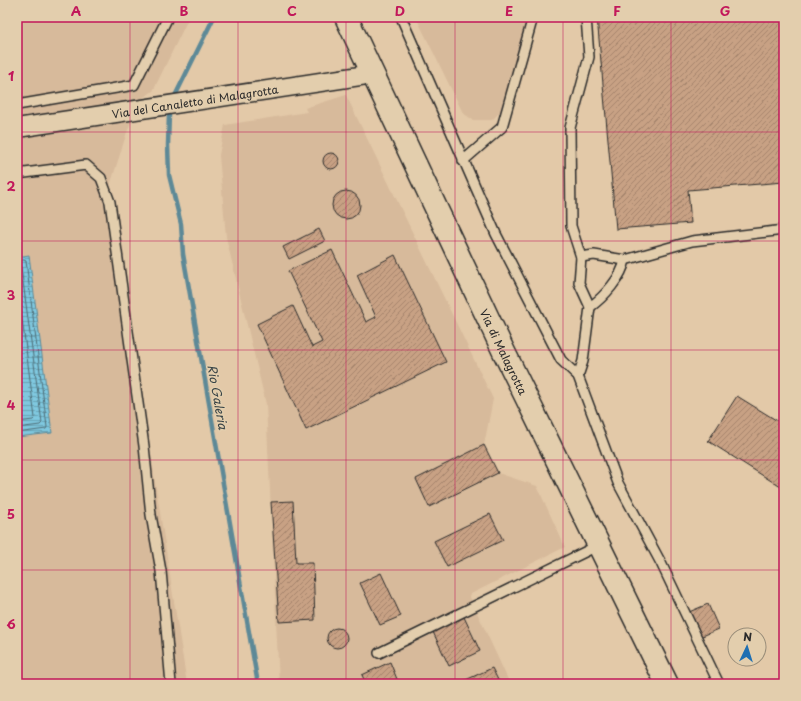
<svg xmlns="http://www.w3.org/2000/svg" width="801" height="701" font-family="'Playpen Sans',sans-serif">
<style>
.built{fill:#d7ba9b}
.water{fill:url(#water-rules);stroke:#5d8997}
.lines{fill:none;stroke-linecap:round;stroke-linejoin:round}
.shore{stroke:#4d6a73;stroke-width:1}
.stream{stroke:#5d8997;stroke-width:4.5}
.building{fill:url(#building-hatch);stroke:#2b2b2b}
.service-casing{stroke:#2b2b2b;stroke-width:12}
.minor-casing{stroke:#2b2b2b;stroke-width:21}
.secondary-casing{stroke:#2b2b2b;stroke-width:25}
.service{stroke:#e3cead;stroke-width:9}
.minor{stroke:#e3cead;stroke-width:18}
.secondary{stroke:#e3cead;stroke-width:22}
.grid{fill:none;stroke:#c2185b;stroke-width:1;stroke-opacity:0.55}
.labels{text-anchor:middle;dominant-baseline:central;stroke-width:3;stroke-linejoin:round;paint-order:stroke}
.street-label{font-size:11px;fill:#2b2b2b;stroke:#e3cead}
.water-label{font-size:12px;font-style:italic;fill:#384346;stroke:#e3cead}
.neatline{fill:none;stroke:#c2185b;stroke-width:1.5}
.grid-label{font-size:13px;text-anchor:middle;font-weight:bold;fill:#c2185b}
</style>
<defs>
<pattern id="water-rules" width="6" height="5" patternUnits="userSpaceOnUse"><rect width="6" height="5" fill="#7fc8df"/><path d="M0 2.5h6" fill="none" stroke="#68a3b5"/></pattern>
<pattern id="building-hatch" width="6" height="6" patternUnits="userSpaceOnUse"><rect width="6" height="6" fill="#c8a184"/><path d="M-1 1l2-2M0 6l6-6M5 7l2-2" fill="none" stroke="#a3836c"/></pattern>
</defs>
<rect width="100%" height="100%" fill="#e3c9a8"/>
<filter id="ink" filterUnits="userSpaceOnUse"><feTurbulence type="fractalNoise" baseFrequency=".025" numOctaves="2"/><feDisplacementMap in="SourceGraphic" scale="8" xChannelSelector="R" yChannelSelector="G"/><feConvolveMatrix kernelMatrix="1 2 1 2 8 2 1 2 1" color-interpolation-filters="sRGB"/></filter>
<g filter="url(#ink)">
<g class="built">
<path d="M17 17H189L153 91 141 99 127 132 109 189 187 684H17Z"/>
<path d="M416 17H529L508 104 492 120H473L463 113Z"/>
<path d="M346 95 493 399 484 445 498 473 537 486 565 547 469 595 510 684H279L266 404 226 237 219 155 225 125 307 112 305 108Z"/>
</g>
<path class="water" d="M29 255 52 433 17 437V257Z"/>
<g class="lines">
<g class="shore">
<path d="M17 260H24L26 261 47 427 46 429 17 433"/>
<path d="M17 266H20L21 267 42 423 40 425 17 428"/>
<path d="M17 280 35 418 33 420 17 422"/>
</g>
<g class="stream">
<path d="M175 96 214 17"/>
<path d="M169 114 168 145 169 175 181 224 183 254 258 684"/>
</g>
</g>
<g class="building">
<path d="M597 17H784V182L688 190 691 223 616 229Z"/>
<circle cx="331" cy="161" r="8"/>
<circle cx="346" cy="205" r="14"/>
<path d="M319 229 325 241 289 259 283 247Z"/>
<path d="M332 250 366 322 376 317 357 275 395 255 446 362 306 430 257 324 293 306 312 347 322 342 288 271Z"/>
<path d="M737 396 784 425V489L708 441Z"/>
<path d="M484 445 498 473 429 507 416 479Z"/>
<path d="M293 501 296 563H313L315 620 279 622 271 502Z"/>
<path d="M490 514 503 540 447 567 434 541Z"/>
<path d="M381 573 401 616 380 625 360 583Z"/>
<path d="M708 604 719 629 700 637 689 612Z"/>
<path d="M464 617 480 651 449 666 433 632Z"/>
<circle cx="337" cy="638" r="10"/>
<path d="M390 662 399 684H366L362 675Z"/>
<path d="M492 668 500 684H457Z"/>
</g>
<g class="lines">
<defs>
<g id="service">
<path d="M401 17 496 234 561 360 578 376 618 483 661 563 719 684"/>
<path d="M17 105 134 85 168 17"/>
<path d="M463 161 502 127 533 17"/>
<path d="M17 174 86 165 101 178 110 202 144 446 151 515 161 571 171 684"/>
<path d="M581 257 594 255 625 260 692 241 784 230"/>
<path d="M590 307C604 297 622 277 625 260"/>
<path d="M578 376 583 361 590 307 579 283 581 257 571 226 570 128 589 57 586 17"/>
<path d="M379 653 599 545"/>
</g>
<g id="minor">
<path id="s1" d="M17 128 373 74"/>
</g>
<g id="secondary">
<path id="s2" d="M346 17 503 350 667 684"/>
</g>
</defs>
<use href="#service" class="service-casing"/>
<use href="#minor" class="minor-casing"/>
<use href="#secondary" class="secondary-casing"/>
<use href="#service" class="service"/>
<use href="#minor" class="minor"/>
<use href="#secondary" class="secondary"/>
</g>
</g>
<path class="grid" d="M130 17V684M238 17V684M346 17V684M455 17V684M563 17V684M671 17V684M17 132H784M17 241H784M17 350H784M17 460H784M17 570H784"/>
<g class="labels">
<g class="street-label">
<text stroke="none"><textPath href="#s1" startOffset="180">Via del Canaletto di Malagrotta</textPath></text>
<text stroke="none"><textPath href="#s2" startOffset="370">Via di Malagrotta</textPath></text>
</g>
<g class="water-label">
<text transform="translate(218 397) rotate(80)">Rio Galeria</text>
</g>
</g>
<rect width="801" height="701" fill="none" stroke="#e3cead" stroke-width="44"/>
<g transform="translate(747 647) rotate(4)"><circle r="19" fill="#e3cead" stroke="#998d79"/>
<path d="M0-3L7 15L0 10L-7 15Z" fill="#1f6fb2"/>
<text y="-6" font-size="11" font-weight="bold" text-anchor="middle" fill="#2b2b2b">N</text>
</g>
<rect x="22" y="22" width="757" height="657" class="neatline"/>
<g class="grid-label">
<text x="76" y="16">A</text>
<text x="184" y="16">B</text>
<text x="292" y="16">C</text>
<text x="400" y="16">D</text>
<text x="509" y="16">E</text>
<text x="617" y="16">F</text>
<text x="725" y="16">G</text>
<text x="11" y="81">1</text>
<text x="11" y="191">2</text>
<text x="11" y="300">3</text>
<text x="11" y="410">4</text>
<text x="11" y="519">5</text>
<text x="11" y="629">6</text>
</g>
</svg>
